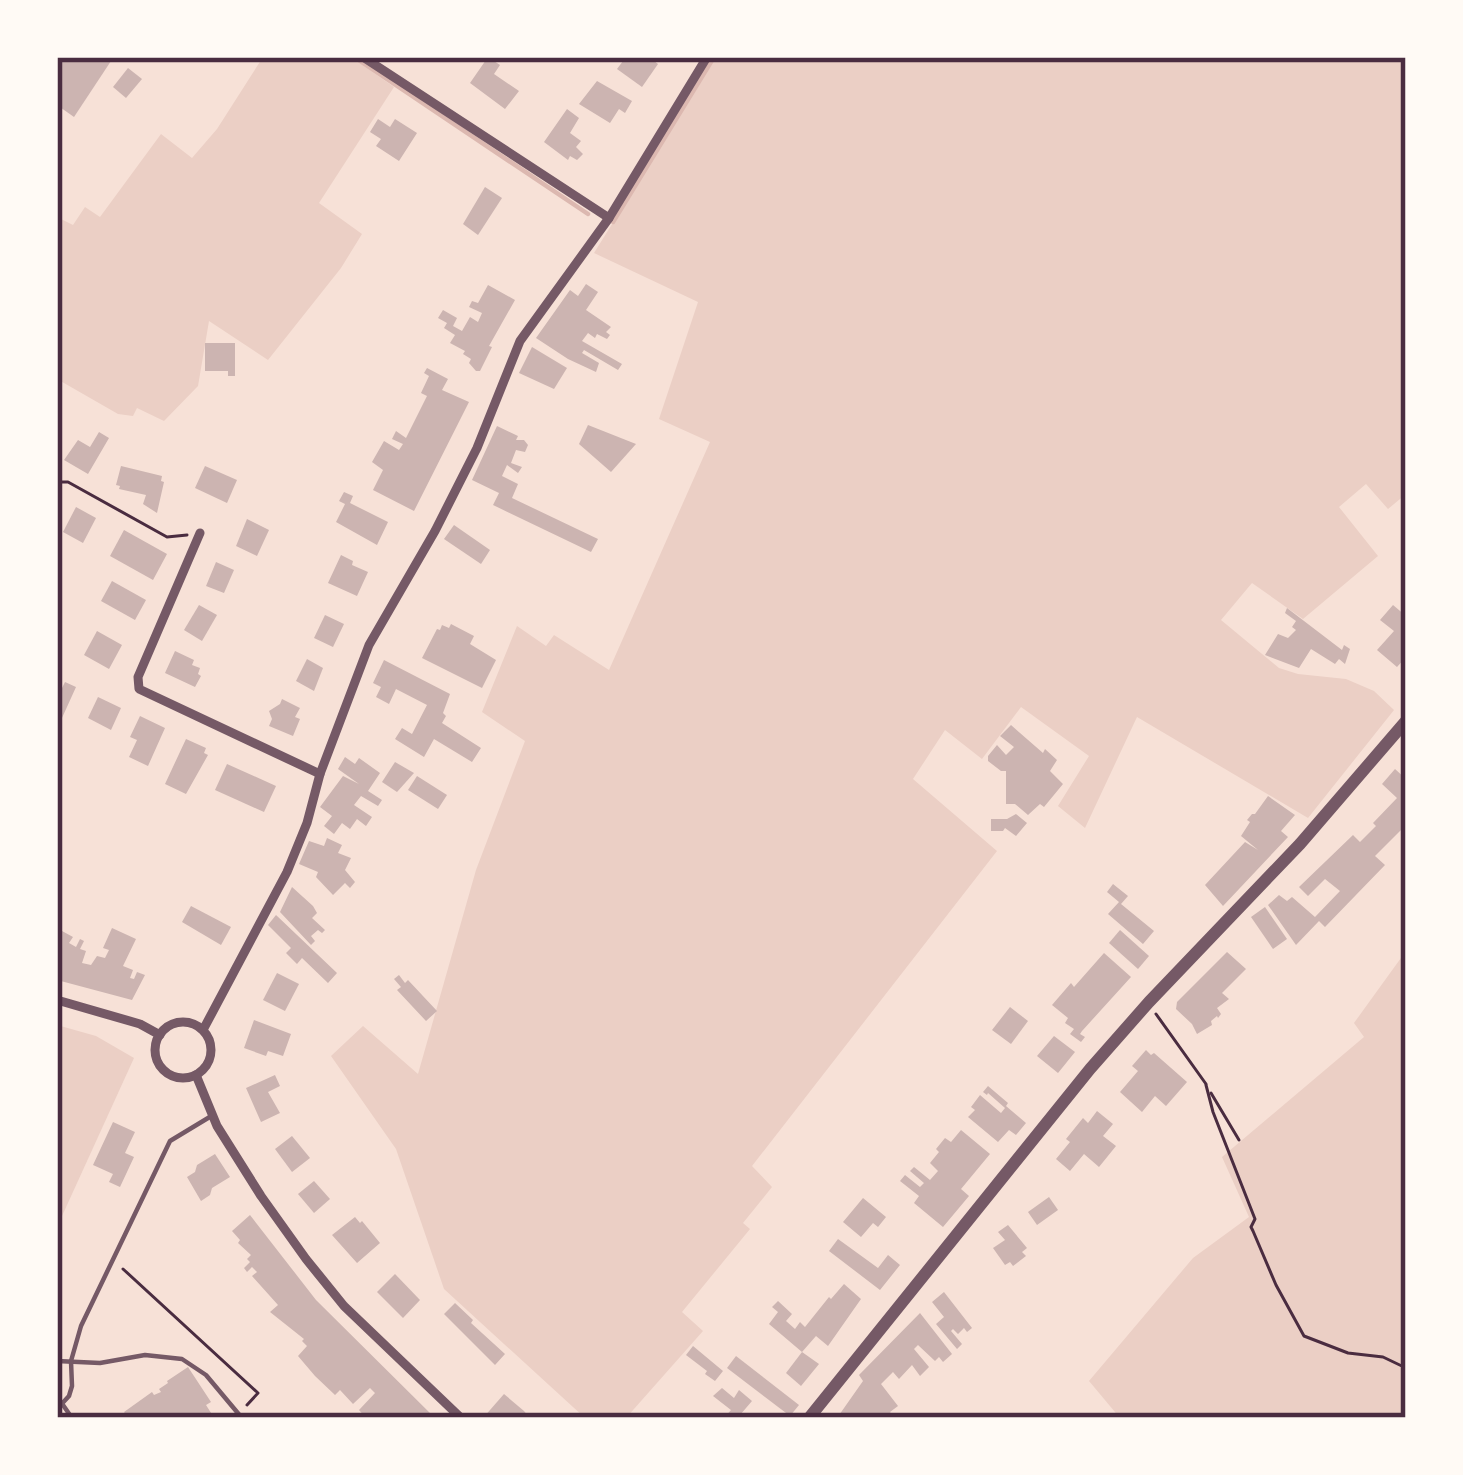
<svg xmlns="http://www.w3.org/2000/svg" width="1463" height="1475" font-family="Figtree,sans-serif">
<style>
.green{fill:#ebcfc5}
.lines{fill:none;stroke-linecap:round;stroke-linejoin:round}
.stream{stroke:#dcb8b0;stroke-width:4.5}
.building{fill:#ccb4b1}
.path{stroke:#4a2c40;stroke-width:3}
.service{stroke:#755966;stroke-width:4.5}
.minor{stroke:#755966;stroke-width:9}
.tertiary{stroke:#755966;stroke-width:12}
.neatline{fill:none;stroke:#4a2c40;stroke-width:4.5}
</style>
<rect width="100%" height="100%" fill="#f7e1d7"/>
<g class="green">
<path d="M263 57H351L394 87 319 203 362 234 341 268 268 360 209 321 198 386 164 421 137 408 133 416 118 414 57 379V217L73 225 85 207 100 217 161 134 192 158 217 129Z"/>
<path d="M716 57H1406V494L1388 509 1366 484 1339 507 1378 556 1303 619 1252 583 1221 620 1279 668 1298 674 1346 679 1374 691 1394 710 1308 818 1137 717 1085 828 1058 806 1089 756 1021 707 982 759 945 730 913 779 997 851 752 1166 772 1187 743 1223 750 1229 682 1312 703 1331 626 1418H585L444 1289 396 1149 331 1056 363 1026 418 1074 476 870 525 741 482 712 517 626 546 646 554 635 609 670 710 442 659 419 698 302 594 253Z"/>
<path d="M1406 951V1418H1120L1089 1381 1193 1258 1249 1217 1222 1157 1364 1037 1354 1023Z"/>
<path d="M57 1025 96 1036 134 1058 57 1227Z"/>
</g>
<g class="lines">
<g class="stream">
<path d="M354 57 588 214"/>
<path d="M613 222 714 57"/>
</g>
</g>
<g class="building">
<path d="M57 57H105L111 61 74 117 57 105Z"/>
<path d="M488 57 500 65 494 74 519 91 505 109 470 83Z"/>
<path d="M626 57H649L658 64 642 87 617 69Z"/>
<path d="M128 68 142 79 126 98 113 87Z"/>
<path d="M597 81 632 101 625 113 619 109 610 123 579 104Z"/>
<path d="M567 109 579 118 570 133 581 141 576 147 583 154 577 160 570 156 568 160 544 142Z"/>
<path d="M378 119 390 127 395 119 417 133 399 161 376 146 381 139 370 132Z"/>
<path d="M485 187 502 198 478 235 463 224Z"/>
<path d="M586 284 598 292 586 310 611 327 606 332 610 335 607 339 597 334 595 338 588 333 582 341 622 364 618 370 584 350 582 353 599 363 596 372 568 359 536 338 570 290 578 296Z"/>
<path d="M488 285 515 300 489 346 492 347 480 371H476L469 363 471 359 463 354 465 351 450 343 455 335 444 328 447 323 438 318 443 310 457 318 453 326 462 331 470 317 478 322 482 313 469 307 472 301 478 303Z"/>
<path d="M205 343H235V376H228V371H205Z"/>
<path d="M532 347 567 368 554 389 519 373Z"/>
<path d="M427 368 448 379 442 390 469 402 414 511 373 490 383 470 372 462 384 441 399 450 403 444 392 439 396 431 406 438 427 396 421 393 429 376 424 373Z"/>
<path d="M588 425 636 444 611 472 579 444Z"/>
<path d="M497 426 518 436 516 440H524L528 445 525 452 516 450 511 463 522 467 518 473 507 465 502 476 518 484 512 498 598 539 591 552 493 505 499 493 472 480Z"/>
<path d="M99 432 109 438 88 474 64 460 78 440 90 447Z"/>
<path d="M121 466 162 476 161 481 164 482 157 513 143 504 146 495 119 489 120 486 116 485Z"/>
<path d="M205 466 237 480 227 503 195 488Z"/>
<path d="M344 492 353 496 350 503 388 522 377 545 336 522 345 504 339 501Z"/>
<path d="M76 507 96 518 83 543 63 532Z"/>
<path d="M247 519 269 530 257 556 236 546Z"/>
<path d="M454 525 490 550 481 564 444 539Z"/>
<path d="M124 530 167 554 153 580 110 556Z"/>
<path d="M341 555 353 561 352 565 368 572 357 596 328 583Z"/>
<path d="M216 562 234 570 224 593 206 586Z"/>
<path d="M112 581 146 600 135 620 101 601Z"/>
<path d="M199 605 217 615 202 641 184 630Z"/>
<path d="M1393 605 1406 616V657L1397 667 1377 650 1394 631 1380 620Z"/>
<path d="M1287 608 1342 650 1344 645 1350 649 1345 664 1339 659 1335 664 1311 649 1299 668 1265 655 1278 634 1288 638 1296 630 1292 627 1296 621 1285 613Z"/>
<path d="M325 615 344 624 333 647 314 638Z"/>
<path d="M451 624 474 636 470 644 496 660 482 688 422 658 437 629 440 630 442 625 449 628Z"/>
<path d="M97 631 122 645 109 669 84 655Z"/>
<path d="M175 651 194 660 192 665 200 668 198 674 201 676 195 687 165 673Z"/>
<path d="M307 659 323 668 314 691 296 681Z"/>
<path d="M384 660 450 694 443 713 446 716 442 723 481 748 472 762 434 739 424 757 395 739 402 728 412 734 427 705 396 689 389 704 376 697 381 687 373 683Z"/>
<path d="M65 682 76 687 57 729V690L60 692Z"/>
<path d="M98 697 121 708 111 730 88 718Z"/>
<path d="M282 699 300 708 295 717 300 719 293 736 269 726 272 719 269 711 280 704Z"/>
<path d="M140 716 165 728 148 766 129 757 137 740 130 737Z"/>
<path d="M1011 725 1043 753 1045 749 1057 760 1050 771 1063 784 1044 807 1040 804 1028 815 1015 804H1006V771H1001L988 761V756L997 745 1006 755 1014 747 1000 736Z"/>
<path d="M186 739 206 748 204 753 208 755 186 794 165 784Z"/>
<path d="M345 757 355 764 359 758 380 773 368 791 382 800 378 806 361 796 354 805 372 817 366 826 357 819 350 829 342 823 334 834 324 826 332 816 320 807 343 776 359 784 338 769Z"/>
<path d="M395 762 414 773 397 792 382 782Z"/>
<path d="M227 764 276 786 264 812 215 790Z"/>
<path d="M1395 769 1406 779V825L1375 856 1385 865 1325 927 1319 921 1296 945 1268 905 1279 895 1287 901 1292 897 1315 917 1340 891 1325 879 1308 896 1299 887 1353 835 1360 842 1376 826 1373 823 1397 798 1382 784Z"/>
<path d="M417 776 447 795 438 809 408 790Z"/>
<path d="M1268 796 1295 815 1281 831 1288 837 1223 906 1205 885 1245 842 1258 850 1241 836 1250 822 1247 820 1252 814H1255Z"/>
<path d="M1016 814 1027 823 1016 836 1005 828 1003 831H991V819H1007Z"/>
<path d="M327 838 342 845 338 853 351 858 345 870 355 882 350 888 345 883 333 895 316 877 318 872 299 864 309 841 324 846Z"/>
<path d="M1113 884 1128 896 1121 904 1154 931 1143 944 1108 914 1119 902 1107 892Z"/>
<path d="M292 887 313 906 317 913 312 918 325 930 322 933 318 930 311 936 315 941 311 945 280 912Z"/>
<path d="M191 906 231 927 221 945 182 922Z"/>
<path d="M1265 907 1287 939 1273 949 1251 917Z"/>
<path d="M276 915 337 973 328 983 302 958 297 964 286 953 291 948 268 925Z"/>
<path d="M112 928 136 939 123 966 133 970 130 978 134 979 137 972 145 975 132 1000 57 980V936L62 931 73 937 69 943 76 947 80 939 84 941 80 949 86 951 82 963 91 965 97 956 105 958 109 950 103 948Z"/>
<path d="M1120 930 1149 956 1138 969 1109 943Z"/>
<path d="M1227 952 1246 969 1222 993 1229 999 1217 1008 1221 1014 1218 1018 1217 1016 1211 1021 1212 1025 1197 1034 1192 1024 1176 1009 1177 1002Z"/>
<path d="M1104 953 1131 977 1082 1031 1080 1034 1085 1037 1081 1042 1070 1034 1074 1029 1065 1023 1068 1018 1052 1005 1071 983 1074 987Z"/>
<path d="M277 973 299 984 285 1011 263 1000Z"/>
<path d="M399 975 405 983 408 980 437 1011 426 1021 397 990 401 987 394 979Z"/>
<path d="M1010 1007 1028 1021 1011 1044 992 1030Z"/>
<path d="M254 1020 291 1034 283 1056 268 1051 266 1056 244 1048Z"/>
<path d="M1054 1036 1075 1052 1058 1073 1037 1056Z"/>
<path d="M1146 1050 1151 1055 1154 1053 1187 1082 1166 1106 1155 1096 1142 1112 1120 1092 1138 1071 1132 1066Z"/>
<path d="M275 1075 280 1086 268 1092 280 1113 261 1122 246 1088Z"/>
<path d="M988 1086 1008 1103 1006 1106 1026 1123 1016 1135 1009 1130 998 1142 968 1117 975 1110 971 1107 980 1095 1001 1113 1005 1108 988 1093 987 1095 983 1092Z"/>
<path d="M1097 1111 1113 1124 1103 1136 1116 1146 1099 1167 1084 1154 1070 1171 1056 1159 1070 1142 1066 1139 1083 1118 1088 1123Z"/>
<path d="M113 1122 135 1132 125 1153 134 1157 120 1187 109 1182 113 1174 93 1165Z"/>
<path d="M961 1130 990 1154 961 1189 969 1196 943 1227 914 1203 919 1196 900 1181 905 1175 920 1187 924 1183 910 1171 914 1167 930 1180 938 1171 930 1163 939 1152 936 1149 945 1138 951 1142Z"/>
<path d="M292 1136 310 1158 292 1172 275 1149Z"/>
<path d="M215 1154 230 1177 212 1188 210 1195 201 1201 187 1177 195 1172 197 1165Z"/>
<path d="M314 1181 330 1199 314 1213 298 1194Z"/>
<path d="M1049 1197 1058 1210 1037 1225 1028 1212Z"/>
<path d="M863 1198 886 1217 878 1227 873 1223 861 1237 843 1222Z"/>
<path d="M250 1215 316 1300 435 1418H366L359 1410 375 1393 370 1388 353 1404 340 1390 335 1395 315 1376 298 1356 307 1346 302 1341 304 1339 270 1312 278 1305 252 1276 257 1272 252 1267 247 1272 244 1268 250 1262 247 1259 251 1255 238 1243 240 1240 232 1231Z"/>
<path d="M355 1217 360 1223 362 1221 380 1243 357 1263 332 1235Z"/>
<path d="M1008 1225 1027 1248 1022 1252 1026 1256 1013 1266 1010 1262 1005 1265 993 1248 1005 1240 998 1232Z"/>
<path d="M838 1239 878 1268 888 1255 900 1265 880 1290 829 1251Z"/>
<path d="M395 1274 420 1300 403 1318 377 1292Z"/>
<path d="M844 1284 861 1299 828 1346 816 1336 802 1352 769 1324 778 1312 772 1307 778 1301 792 1314 786 1321 795 1329 800 1322 805 1327 829 1297 831 1299Z"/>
<path d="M944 1292 972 1328 967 1332 964 1328 958 1334 953 1329 951 1331 962 1344 957 1349 936 1324 944 1317 932 1302Z"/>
<path d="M455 1303 473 1320 471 1323 505 1354 495 1365 444 1314Z"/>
<path d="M920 1313 952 1354 943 1362 939 1357 935 1361 918 1345 914 1349 929 1367 920 1376 912 1365 899 1379 893 1372 881 1384 898 1406 890 1412 893 1416 891 1418H837L863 1381 859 1375Z"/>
<path d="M693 1346 723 1371 715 1381 705 1374 707 1371 686 1355Z"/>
<path d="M802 1352 819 1364 801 1386 786 1373Z"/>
<path d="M736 1356 799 1405 790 1416 727 1368Z"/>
<path d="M188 1367 211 1402 206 1405 213 1416 218 1413 230 1418H128L124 1412 152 1392 154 1395 161 1392 159 1389 168 1383 167 1381Z"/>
<path d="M722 1388 734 1398 739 1390 752 1401 740 1415 743 1418H724L731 1410 713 1396Z"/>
<path d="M504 1394 524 1411 530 1418H483Z"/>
</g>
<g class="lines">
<g class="path">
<path d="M57 482H68L167 537 187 535"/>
<path d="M1156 1014 1206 1084"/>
<path d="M1206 1085 1213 1112 1255 1219 1251 1227 1253 1231 1276 1285 1304 1336 1348 1353 1383 1357 1406 1368"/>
<path d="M1211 1093 1239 1140"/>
<path d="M123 1269 258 1393 247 1405"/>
</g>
<g class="service">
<path d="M57 1361 100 1363 145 1355 182 1359 206 1375 242 1418"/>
<path d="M63 1405 72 1418"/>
<path d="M57 1409 69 1396 72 1386 71 1361 81 1326 170 1141 213 1115"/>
</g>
<g class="minor">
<path d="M363 57 609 218"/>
<path d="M200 533 138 677 139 689 320 774"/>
<path d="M57 1000 140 1024 160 1035"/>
<circle cx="183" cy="1050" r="28"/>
<path d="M203 1030 287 872 307 823 320 774 369 645 435 531 477 448 520 341 609 218 707 57"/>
<path d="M196 1075 217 1126 261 1196 306 1259 344 1306 461 1418"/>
</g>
<path class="tertiary" d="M809 1418 1090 1069 1149 1002 1300 844 1406 721"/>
</g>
<rect width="1463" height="1475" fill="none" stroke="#fffaf5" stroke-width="120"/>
<rect x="60" y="60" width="1343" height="1355" class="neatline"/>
</svg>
